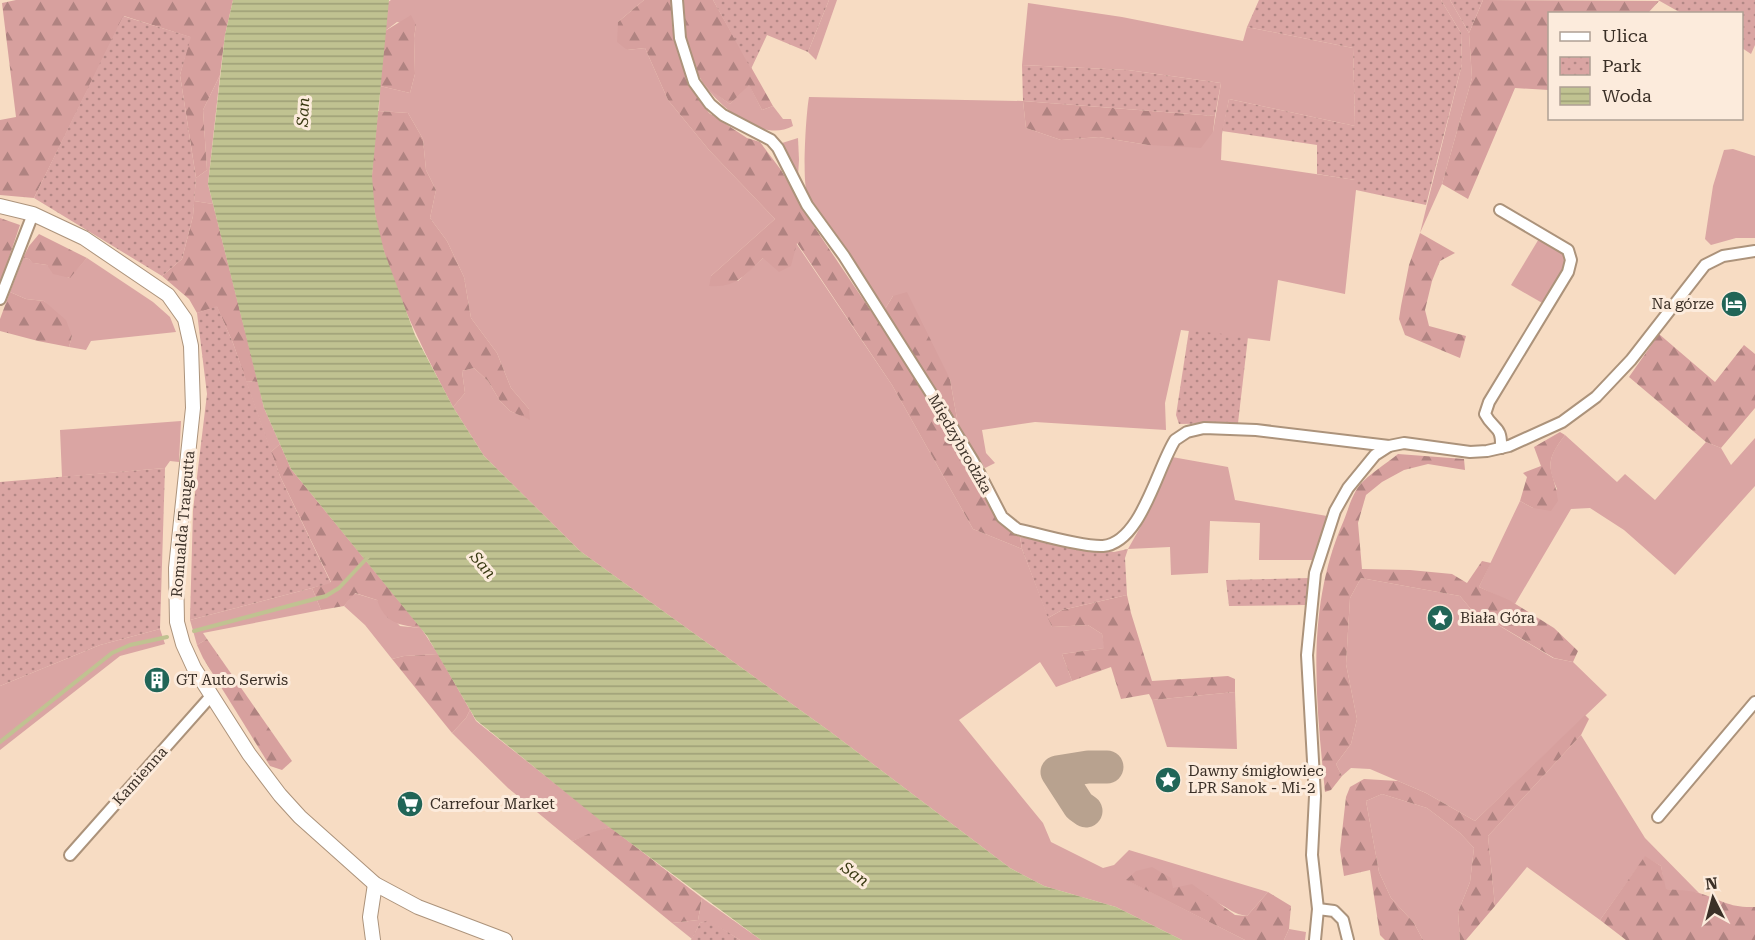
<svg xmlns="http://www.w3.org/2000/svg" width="1755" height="940" font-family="'Roboto Serif',serif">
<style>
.grass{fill:#daa5a3}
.forest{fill:url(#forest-firs)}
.park{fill:url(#park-dots)}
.water{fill:url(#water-rules)}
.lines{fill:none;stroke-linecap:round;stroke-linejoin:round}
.stream{stroke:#c0c291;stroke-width:4}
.taxiway{stroke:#b8a28f;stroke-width:33}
.minor-casing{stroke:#ac937b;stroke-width:14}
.tertiary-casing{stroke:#ac937b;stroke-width:16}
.minor{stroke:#fff;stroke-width:10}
.tertiary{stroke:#fff;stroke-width:14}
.labels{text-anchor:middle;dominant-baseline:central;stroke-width:6;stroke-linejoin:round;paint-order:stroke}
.poi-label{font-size:15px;fill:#3b3027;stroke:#fcebdc;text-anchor:start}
.street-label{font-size:15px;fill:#3b3027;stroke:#fcebdc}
.water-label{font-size:16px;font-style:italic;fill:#383911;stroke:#fcebdc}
</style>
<defs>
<pattern id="forest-firs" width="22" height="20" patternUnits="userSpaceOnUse" patternTransform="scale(1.5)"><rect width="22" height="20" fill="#d7a09e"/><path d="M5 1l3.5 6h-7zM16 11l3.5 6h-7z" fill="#b08381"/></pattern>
<pattern id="park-dots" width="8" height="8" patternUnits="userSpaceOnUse" patternTransform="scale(1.5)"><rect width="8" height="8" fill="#daa5a3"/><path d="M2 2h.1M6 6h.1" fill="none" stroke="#b28785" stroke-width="1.8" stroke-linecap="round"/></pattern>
<pattern id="water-rules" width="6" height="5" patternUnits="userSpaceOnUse" patternTransform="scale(1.5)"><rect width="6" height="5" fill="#c0c291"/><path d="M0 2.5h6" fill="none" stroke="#9d9e76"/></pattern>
</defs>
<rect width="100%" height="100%" fill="#f7dcc3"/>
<g class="grass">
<path d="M391 0H644L618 22 627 50 645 48 668 100 709 150 775 219 711 276 738 281 763 258 796 243 892 385 973 529 1022 549 1052 627 1088 625 1102 634 1105 648 1062 654 1072 681 1056 687 1040 662 959 720 1043 823 1051 842 1103 868 1114 865 1129 850 1268 892 1247 916C1233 914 1230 909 1218 903 1190 890 1157 885 1127 880L1245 940H1182L1116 907 1044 886 1010 868 832 733 580 551 484 456 453 407 465 393 462 371 474 368 488 381 500 401 510 411 529 419V409L511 388 497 353 471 318 464 277 447 241 430 218 436 190 426 170 423 139 408 113 379 111 380 86 410 93 415 74 414 38 416 25 397 22 385 31 388 2Z"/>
<path d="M829 0H837L816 60 808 52Z"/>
<path d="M1441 0H1450L1469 33 1472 78 1442 184 1420 233 1462 64 1461 33Z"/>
<path d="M1028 3 1122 17 1243 41 1247 27 1353 48 1355 126 1229 99 1222 134 1221 160 1356 180V190L1345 294 1278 280 1270 341 1181 330 1165 403 1166 430 1035 422 982 430 986 453 995 463 985 468 959 430 950 379 893 296 885 309 826 220C817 212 811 204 807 193 802 180 806 113 809 97L1023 101 1026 128 1061 140 1099 137 1148 145 1213 132 1221 83 1128 70 1022 65Z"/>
<path d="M220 75 208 184 213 204 194 201 196 178 207 170 203 110Z"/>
<path d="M749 84 762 110 773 106 783 119H791L793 126C762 143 723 109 704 85L730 104Z"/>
<path d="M798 138 799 160 798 176 782 143Z"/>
<path d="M1733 149 1755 156V238H1736L1711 245 1705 239 1713 186 1724 150Z"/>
<path d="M1540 237 1566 254 1567 266 1544 304 1511 285Z"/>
<path d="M23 258 29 259 34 263 47 265 69 278 87 258 153 302 170 317 176 332 91 341 86 350 69 347 72 336 44 301 26 299 10 292Z"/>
<path d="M246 381 258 382 264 408 280 444 271 452Z"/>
<path d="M181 421 179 462 170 461 165 468 62 477 60 430Z"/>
<path d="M1565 435 1617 482 1625 474 1655 500 1706 442 1721 448 1731 465 1755 438V486L1675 575 1624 530 1590 508 1571 509 1515 604 1479 587 1520 501 1533 508 1557 489C1546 464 1549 456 1565 435Z"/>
<path d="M1172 457 1228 467 1235 500 1327 516 1313 560H1259L1260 523 1210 521 1208 573 1171 575 1170 547 1128 549 1146 517Z"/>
<path d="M1361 578 1460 596 1470 608 1553 658 1573 662 1607 695 1475 821 1426 793 1370 769 1351 768 1342 776 1336 764 1351 744 1357 719 1346 664 1350 598Z"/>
<path d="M312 588 321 610 203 633 207 639 197 645 190 620Z"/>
<path d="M354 593 377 600 400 626 421 628 438 654 404 656 392 659 365 625 344 606Z"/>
<path d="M160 629 165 644 120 656 0 750V686L100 645Z"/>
<path d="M1235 692 1237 749 1167 747 1152 700Z"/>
<path d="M470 710 476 721 610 827 572 841 508 788 452 733 466 718Z"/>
<path d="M1581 735 1645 838 1699 893 1665 889 1661 866 1645 857 1600 920 1527 867 1495 906 1488 836Z"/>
<path d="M1382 794 1427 808 1460 833 1474 848 1470 882 1458 912 1460 940H1423L1414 923 1391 898 1379 872 1366 801Z"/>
<path d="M702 898 761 940H740L709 921 700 923 692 939 672 923 698 920Z"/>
<path d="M1289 929 1306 932 1305 940H1284Z"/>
</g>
<g class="forest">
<path d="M16 0H233L225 35 220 75 203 110 207 170 196 178 180 75 190 37 124 16 34 198 0 195V120L16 117 2 3Z"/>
<path d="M644 0H671L672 26 683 67 693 90 709 113 747 138 760 142 781 170 811 222 908 366 998 521 1010 532 1020 537 1022 549 973 529 892 385 797 243 791 266 779 272 763 258C744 276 736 288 709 286L711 276 775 219 709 150 668 100 645 48 627 50 617 42 618 22Z"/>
<path d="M683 0H713L773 106 762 110 749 85 730 104C722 98 709 91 703 83 688 60 682 27 683 0Z"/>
<path d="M1483 0 1659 1 1648 13 1550 14 1549 90 1515 88 1468 199 1442 184 1472 78 1469 33Z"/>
<path d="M411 15 416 25 414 38 415 74 410 93 380 86 385 31Z"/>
<path d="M1023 101 1215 116 1213 132 1201 148 1148 145 1099 137 1061 140 1026 128Z"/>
<path d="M378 111 408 113 423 139 426 170 436 190 430 218 447 241 464 277 471 318 497 353 511 388 529 409 530 420 510 411 500 401 488 381 474 368 462 371 465 393 453 407C419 342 370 249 372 175 373 154 376 132 378 111Z"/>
<path d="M194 201 213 204 258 382 246 381 233 343 217 307 197 313 189 299 162 276 182 259 193 216Z"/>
<path d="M0 218 20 225 0 284Z"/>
<path d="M1420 233 1455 253 1440 261 1432 281 1425 310 1429 326 1466 336 1460 358 1405 335 1399 319 1401 306 1409 265Z"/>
<path d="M39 234 87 258 70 278 53 274 47 265 33 263 29 259 23 258 29 246Z"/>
<path d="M10 292 26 299 44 301 66 320 72 336 69 347 38 341 0 331V319Z"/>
<path d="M907 292 950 379 959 430 885 309 893 296Z"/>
<path d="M1659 334 1715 382 1744 345 1755 354V408L1721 448 1706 442 1629 377Z"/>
<path d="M1560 432 1565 435C1540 468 1554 467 1558 501L1551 511 1533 508 1520 501 1527 477 1523 473 1541 466 1534 447Z"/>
<path d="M280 444 291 469 421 628C398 625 385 623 377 600L355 593 344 606 321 610 312 588 331 582 280 476 271 452Z"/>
<path d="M1398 454 1464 459 1465 470 1428 464 1404 470 1382 482 1366 495 1358 523 1362 569 1410 570 1452 574 1467 583 1482 561 1491 563 1479 587 1509 600 1554 628 1578 651 1573 662 1554 658 1470 608 1460 596 1361 578 1350 598 1346 664 1357 719 1351 744 1336 764 1342 776 1331 790 1325 792C1316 699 1305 608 1344 520 1348 510 1352 495 1359 486 1369 474 1386 464 1398 454Z"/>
<path d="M1127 595 1131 613 1152 681 1228 676 1235 679V692L1152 700 1149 694 1121 699 1111 667 1072 681 1062 654 1104 648 1102 634 1088 625 1052 627 1048 618 1062 610Z"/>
<path d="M207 639 292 761 282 770 270 766 203 658 197 645Z"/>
<path d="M438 654 470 710 466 718 452 733 392 659 404 656Z"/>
<path d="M1585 715 1589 719 1581 735 1488 836 1495 906 1466 940H1460L1458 912 1470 882 1474 848 1460 833 1427 808 1382 794 1366 801 1379 872 1391 898 1414 923 1423 940H1385L1380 935 1370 870 1344 876 1340 850 1346 797 1350 787 1364 779 1398 781 1426 793 1475 821Z"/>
<path d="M610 827 702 898 698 920 672 923 572 841 593 832Z"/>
<path d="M1645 856 1661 866 1666 889C1677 890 1689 890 1699 893 1722 900 1729 908 1755 907V940H1626L1600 920Z"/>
<path d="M1152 867 1171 878 1173 888 1192 884 1235 915 1247 916 1268 892 1291 906 1289 929 1284 940H1245L1126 880 1136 871Z"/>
</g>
<g class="park">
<path d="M713 0H829L808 52 767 35 751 69Z"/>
<path d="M1259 0H1441L1461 33 1462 64 1426 205 1356 190 1355 180 1317 174V145L1222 131 1229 99 1355 126 1353 48 1247 27Z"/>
<path d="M1450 0H1483L1469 33Z"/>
<path d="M1658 0H1755V45L1751 54 1742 48V14L1681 13Z"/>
<path d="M123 16 191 37 180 75 196 178 193 216 182 259 162 276 34 198Z"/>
<path d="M1022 65 1128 70 1221 83 1215 116 1023 101Z"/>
<path d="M217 306 233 343 280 476 331 583 190 620 193 510 207 394 197 313Z"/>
<path d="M1189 330 1248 337 1238 423 1179 424 1176 415Z"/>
<path d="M165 468 160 629 100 645 0 686V482Z"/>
<path d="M1020 537 1114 552 1128 549 1125 558 1127 595 1062 610 1048 618 1022 549Z"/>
<path d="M1310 578 1305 605 1229 606 1226 580Z"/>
<path d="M709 920 740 940H691L700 923Z"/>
</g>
<path class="water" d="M233 0H389L372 176 375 213 384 251 415 335 453 407 484 456 580 551 832 733 1010 868 1044 886 1116 907 1182 940H761L601 821 476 720 427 636 291 469 264 408 208 184 225 35Z"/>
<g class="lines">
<g class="stream">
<path d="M194 631 326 596 339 588 368 557"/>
<path d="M0 742 112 653 130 645 167 637"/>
</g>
<path class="taxiway" d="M1086 811 1079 806 1057 772 1088 767H1107"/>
<defs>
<g id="minor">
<path d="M677 0 680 38 694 82 710 104 723 115 771 140 778 148 807 205 844 256 948 420 973 461 1002 517 1017 529C1038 534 1082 547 1103 546 1141 543 1157 468 1175 440L1187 432 1204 428 1256 430 1389 446"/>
<path d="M1500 210 1568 250 1571 260 1568 272 1489 402 1485 414C1494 431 1502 425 1501 448"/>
<path d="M0 299 33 214"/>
<path d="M1658 817 1755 702"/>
<path d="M70 855 211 696"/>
<path d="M1318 909 1334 911 1343 920 1348 940"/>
<path d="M1315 940 1318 909 1312 855 1315 796 1307 655 1315 573 1335 511 1348 488 1375 455 1389 446 1404 443 1470 452 1487 451 1509 446 1562 422 1596 397 1631 360 1705 265 1723 256 1755 251"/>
</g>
<g id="tertiary">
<path d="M0 206 33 214 84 238 168 295 185 319 191 346 193 408 176 568 177 622 183 644 194 668 249 754 280 795 300 817 375 884 418 907 505 940"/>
<path d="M373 940 370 917 375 884"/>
</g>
</defs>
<use href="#minor" class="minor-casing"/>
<use href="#tertiary" class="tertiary-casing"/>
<use href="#minor" class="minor"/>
<use href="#tertiary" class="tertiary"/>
</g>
<defs>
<symbol id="hotel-disc" viewBox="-11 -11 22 22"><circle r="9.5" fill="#216557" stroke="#fcebdc"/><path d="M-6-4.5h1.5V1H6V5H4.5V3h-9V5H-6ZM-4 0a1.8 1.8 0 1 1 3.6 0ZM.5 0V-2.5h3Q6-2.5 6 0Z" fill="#fff"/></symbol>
<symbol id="sight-disc" viewBox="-11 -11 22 22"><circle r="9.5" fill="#216557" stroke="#fcebdc"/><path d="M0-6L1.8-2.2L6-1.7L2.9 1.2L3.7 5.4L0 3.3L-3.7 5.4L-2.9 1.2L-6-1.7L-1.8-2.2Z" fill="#fff"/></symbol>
<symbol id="building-disc" viewBox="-11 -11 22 22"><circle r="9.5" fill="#216557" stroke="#fcebdc"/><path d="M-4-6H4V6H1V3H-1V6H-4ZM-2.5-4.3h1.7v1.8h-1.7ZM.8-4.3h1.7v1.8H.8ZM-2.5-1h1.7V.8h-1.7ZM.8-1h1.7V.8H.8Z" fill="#fff"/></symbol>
<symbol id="supermarket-disc" viewBox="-11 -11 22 22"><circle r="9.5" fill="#216557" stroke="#fcebdc"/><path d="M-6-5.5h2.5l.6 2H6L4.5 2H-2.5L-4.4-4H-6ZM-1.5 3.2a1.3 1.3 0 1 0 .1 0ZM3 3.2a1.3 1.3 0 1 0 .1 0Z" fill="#fff"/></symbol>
</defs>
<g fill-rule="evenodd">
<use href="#hotel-disc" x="1719" y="289" width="30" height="30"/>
<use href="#sight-disc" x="1425" y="603" width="30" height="30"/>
<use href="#building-disc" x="142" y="665" width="30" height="30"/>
<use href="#sight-disc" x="1153" y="765" width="30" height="30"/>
<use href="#supermarket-disc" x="395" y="789" width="30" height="30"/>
</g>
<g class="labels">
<g class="poi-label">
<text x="1714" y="304" text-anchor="end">Na górze</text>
<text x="1460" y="618">Biała Góra</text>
<text x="176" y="680">GT Auto Serwis</text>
<text x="1188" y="771">Dawny śmigłowiec<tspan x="1188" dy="17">LPR Sanok - Mi-2</tspan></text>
<text x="430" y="804">Carrefour Market</text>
</g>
<g class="street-label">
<text transform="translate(960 444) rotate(60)">Międzybrodzka</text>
<text transform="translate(183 524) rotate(-85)">Romualda Traugutta</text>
<text transform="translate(140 776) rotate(-48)">Kamienna</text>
</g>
<g class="water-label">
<text transform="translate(303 112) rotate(-87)">San</text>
<text transform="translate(483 565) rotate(49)">San</text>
<text transform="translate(855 874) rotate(36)">San</text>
</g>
</g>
<rect x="1548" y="12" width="195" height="108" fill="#fcebdc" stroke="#afa094" stroke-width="1.5"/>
<rect x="1560" y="32" width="30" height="9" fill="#ffffff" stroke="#afa094" stroke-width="1.5"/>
<text x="1602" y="42" font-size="18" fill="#3b3027">Ulica</text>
<rect x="1560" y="57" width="30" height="18" fill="url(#park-dots)" stroke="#afa094" stroke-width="1.5"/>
<text x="1602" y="72" font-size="18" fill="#3b3027">Park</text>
<rect x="1560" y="87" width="30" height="18" fill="url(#water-rules)" stroke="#afa094" stroke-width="1.5"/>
<text x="1602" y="102" font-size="18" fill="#3b3027">Woda</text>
<g transform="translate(1713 898) rotate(354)" stroke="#fcebdc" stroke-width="4.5" paint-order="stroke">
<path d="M0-4.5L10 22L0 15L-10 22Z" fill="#3b3027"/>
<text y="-9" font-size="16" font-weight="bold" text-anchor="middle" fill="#3b3027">N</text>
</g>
</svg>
